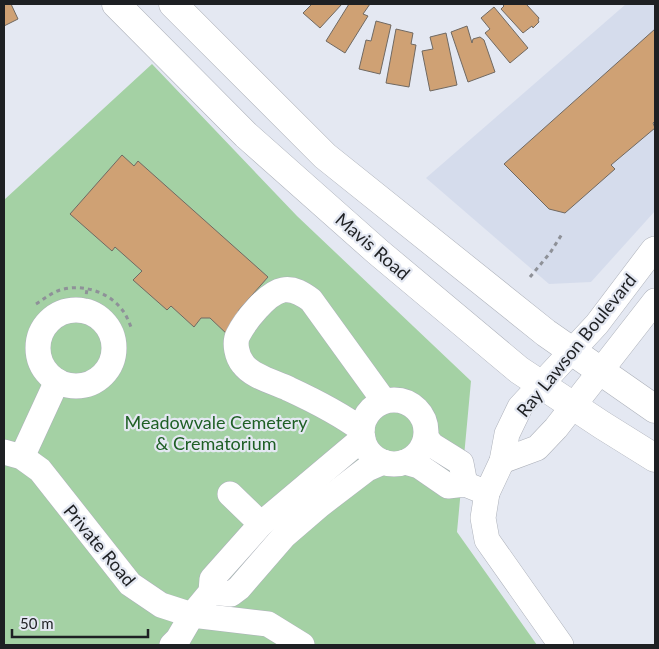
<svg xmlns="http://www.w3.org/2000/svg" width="659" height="649" font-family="Lato,sans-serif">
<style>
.built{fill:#d5dcec}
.green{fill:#a4d1a4}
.building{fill:#cfa174;stroke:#706962}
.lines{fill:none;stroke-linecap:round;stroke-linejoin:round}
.minor-casing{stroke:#adb1ba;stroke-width:26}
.major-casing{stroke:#adb1ba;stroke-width:29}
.path{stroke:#8e9198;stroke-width:3;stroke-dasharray:4 4;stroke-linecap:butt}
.minor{stroke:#fff;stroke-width:25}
.major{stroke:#fff;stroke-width:28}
.labels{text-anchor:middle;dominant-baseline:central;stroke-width:4.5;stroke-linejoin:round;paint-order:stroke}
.street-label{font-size:18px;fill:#1e2023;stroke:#e4e8f2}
.park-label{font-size:18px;fill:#1e5f25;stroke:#e4e8f2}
</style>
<rect width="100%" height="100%" fill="#e4e8f2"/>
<path class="built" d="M626 4H655V211L591 282 549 284 426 178Z"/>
<path class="green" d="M152 64 297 216 471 381 457 532 537 645H4V200Z"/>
<g class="building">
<path d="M4 4H11L18 19 4 26Z"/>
<path d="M312 4H342L320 28 303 13Z"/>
<path d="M349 4H370L363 14 368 16 345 53 326 41Z"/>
<path d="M502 4H526L539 18 538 20 539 22 533 28 532 26 523 33 501 9 504 6Z"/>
<path d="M494 7 528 48 510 63 485 33 490 29 481 18Z"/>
<path d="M376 21 391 25 380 74 359 69 366 40 371 41Z"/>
<path d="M467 26 472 43 473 39 480 37 484 40 495 72 468 82 451 32Z"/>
<path d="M396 29 413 33 411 44 416 45 409 87 386 83Z"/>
<path d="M655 29V121L653 123 655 128 611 165 615 169 565 213 549 209 504 164Z"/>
<path d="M446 33 457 85 430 91 422 51 433 49 430 37Z"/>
<path d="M122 155 134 166 138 161 268 277 238 311 246 317 229 336 210 318H201L194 327 171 306 167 310 133 280 142 271 115 247 112 251 70 214Z"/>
</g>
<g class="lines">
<defs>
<g id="minor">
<circle cx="76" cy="348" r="38"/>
<circle cx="394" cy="432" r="32"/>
<path d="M362 430C339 413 315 401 289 389 275 382 252 377 243 364 237 357 234 343 238 335 245 321 267 293 283 290 294 288 303 294 311 300L384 401"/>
<path d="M426 438 432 445 461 463 465 484"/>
<path d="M4 452 22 457 40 470 130 584 161 605 192 615 268 624 302 645"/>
<path d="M22 457 57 381"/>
<path d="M502 461 537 448 556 428 655 301"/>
<path d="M405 462 419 466 448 486 465 484 487 493"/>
<path d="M230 494 261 524"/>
<path d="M211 592 231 594 239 588 284 536 320 505 367 469 383 462"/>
<path d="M172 645 178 639 192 615 211 592 212 579 261 524 363 438"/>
<path d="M561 645 487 540 483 518 487 493 502 461 507 434 520 407 597 324 653 250 655 249"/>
</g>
<g id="major">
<path d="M116 4 246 135 378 252 519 370 602 425 655 458"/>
<path d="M173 4 325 156 546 333 655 409"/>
</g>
</defs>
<use href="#minor" class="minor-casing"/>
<use href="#major" class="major-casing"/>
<g class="path">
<path d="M530 277 550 253 562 234"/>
<path d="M36 304C44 299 51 293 60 290 82 283 110 292 123 311 127 316 129 323 132 329"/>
<path d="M84 310 87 289"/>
</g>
<use href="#minor" class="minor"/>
<use href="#major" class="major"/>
</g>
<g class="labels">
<g class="street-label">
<text transform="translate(373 246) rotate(41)">Mavis Road</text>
<text transform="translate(576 345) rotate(-51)">Ray Lawson Boulevard</text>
<text transform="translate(100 545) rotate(50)">Private Road</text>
</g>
<g class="park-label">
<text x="216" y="422">Meadowvale Cemetery<tspan x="216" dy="21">&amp; Crematorium</tspan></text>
</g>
</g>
<rect width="659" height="649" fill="none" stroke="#1e2023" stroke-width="10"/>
<path d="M12 629v8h136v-8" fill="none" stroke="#1e2023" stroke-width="2.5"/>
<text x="20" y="629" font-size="15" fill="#1e2023" stroke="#e4e8f2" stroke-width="4" paint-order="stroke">50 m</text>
</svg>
